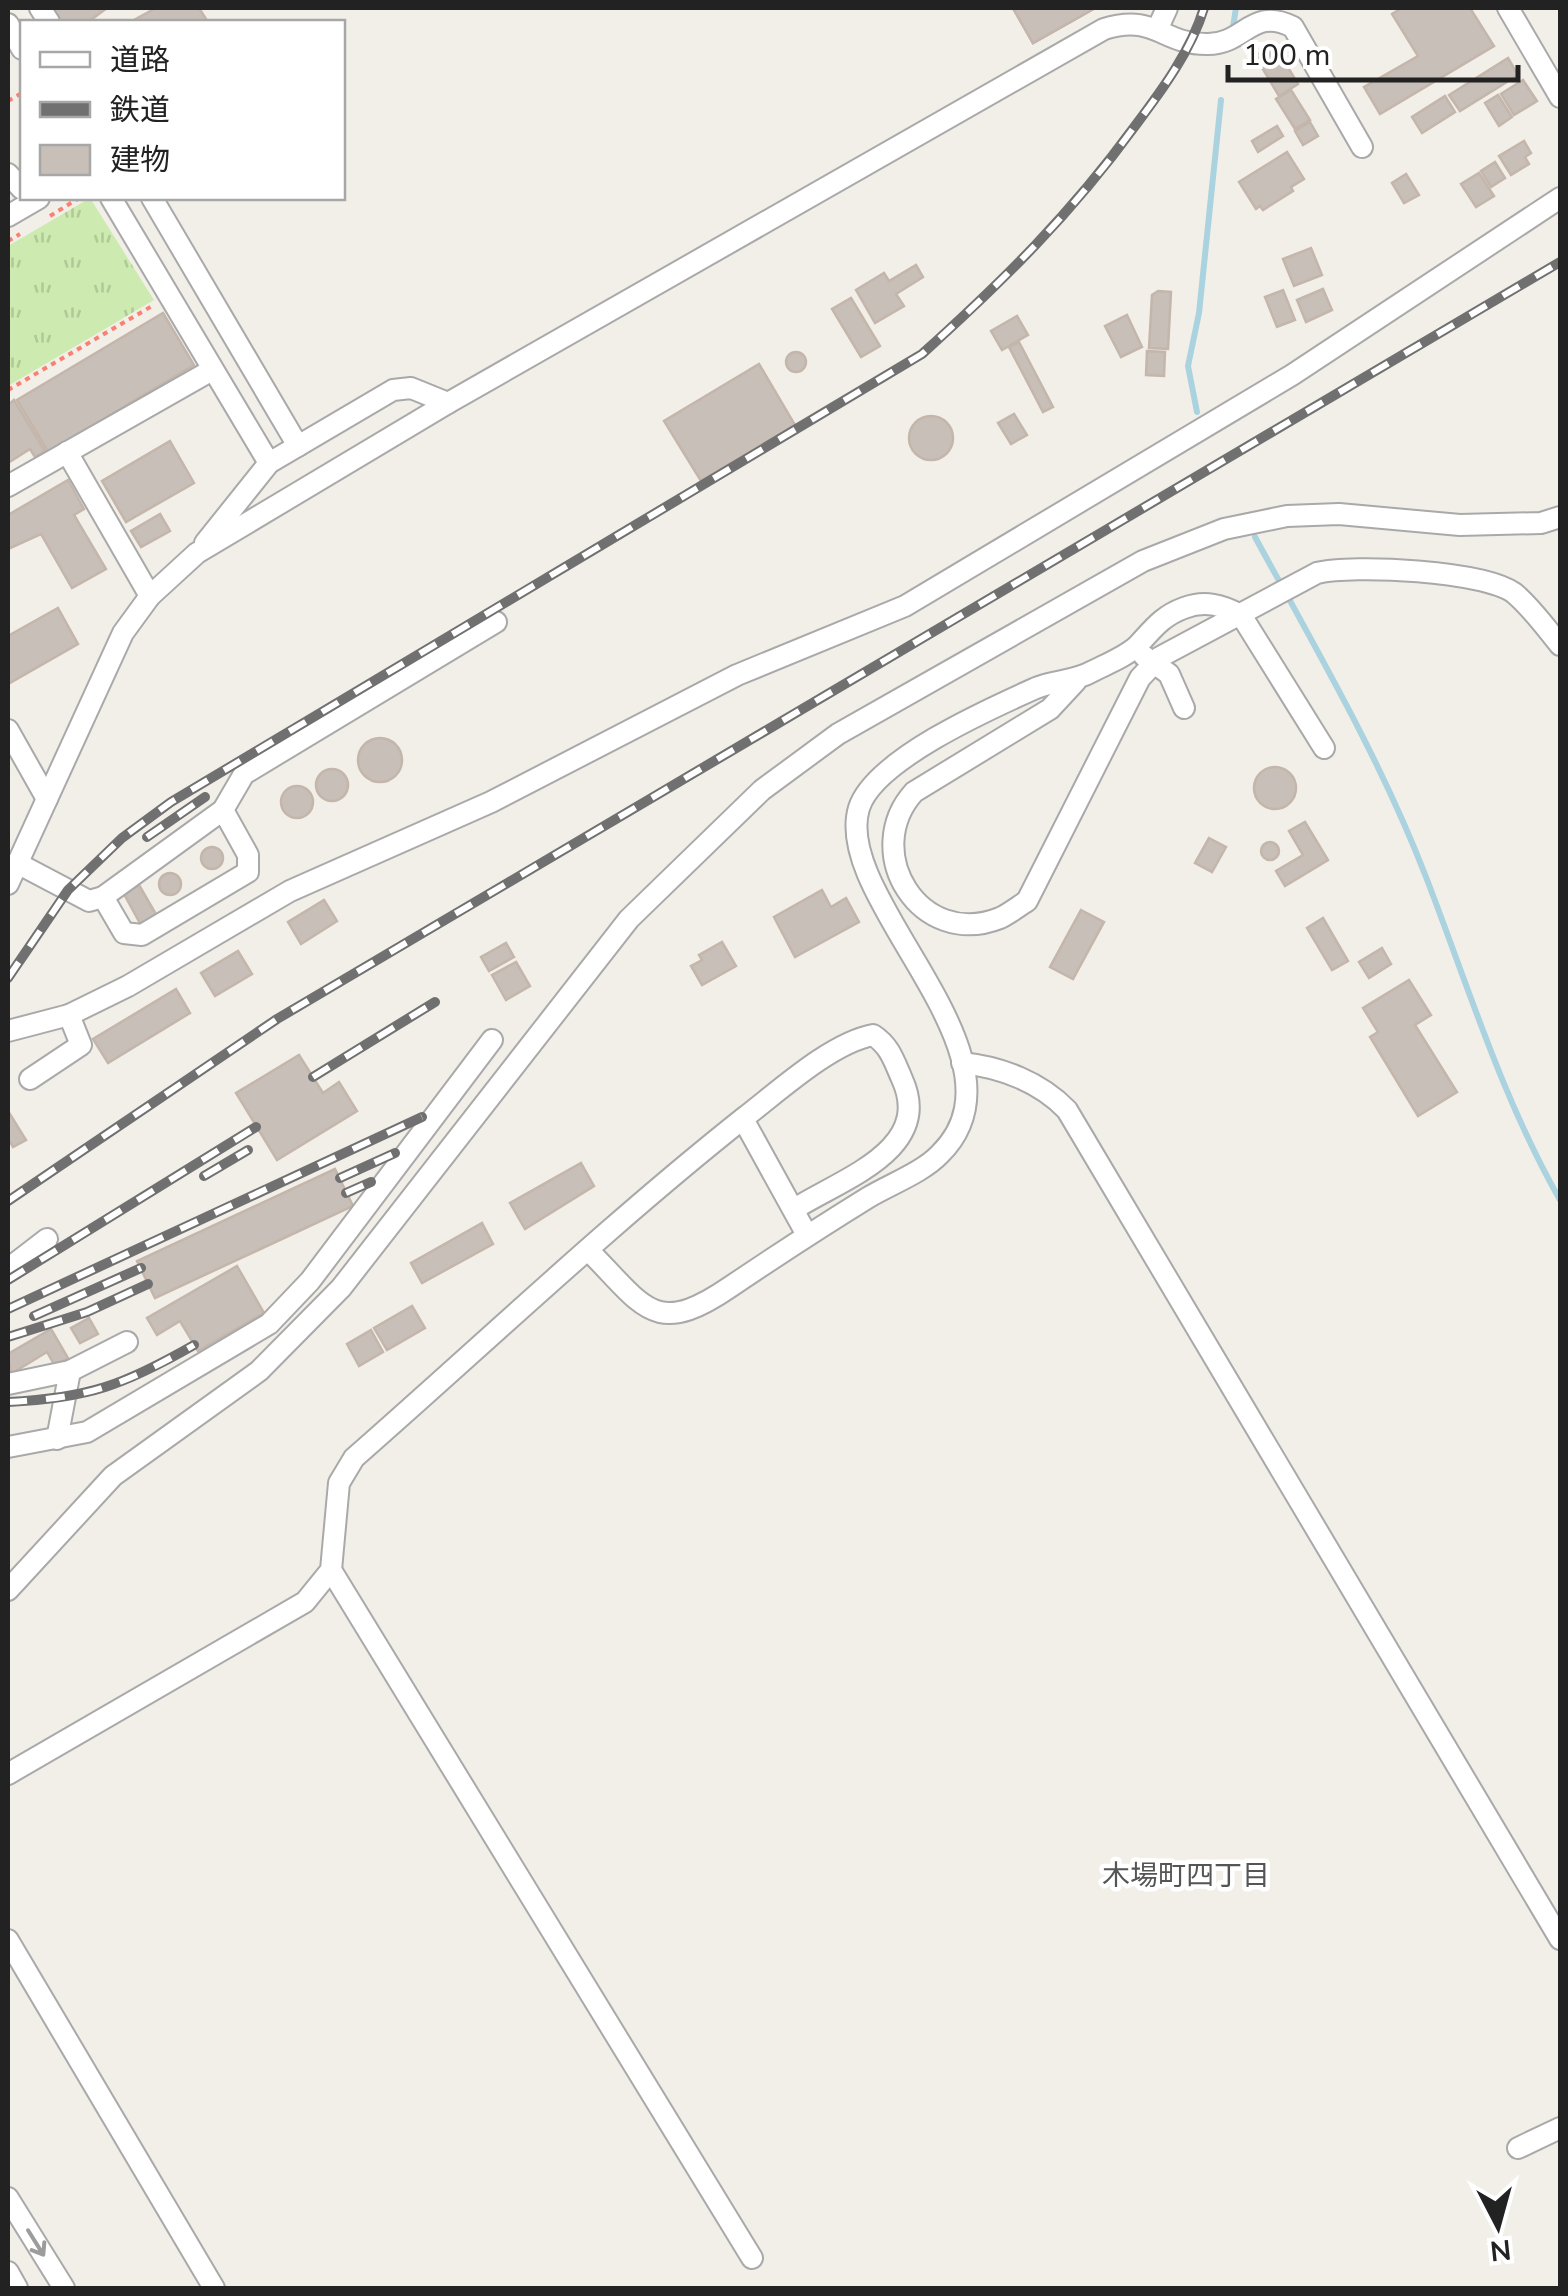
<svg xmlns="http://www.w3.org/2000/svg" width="1568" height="2296" font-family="'Nunito Sans','Noto Sans JP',sans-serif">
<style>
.grass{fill:url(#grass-tufts)}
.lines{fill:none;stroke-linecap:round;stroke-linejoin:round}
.stream{stroke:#aad3df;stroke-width:6}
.building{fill:#c7bfb8;stroke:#c4b6ab;stroke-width:2.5}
.minor-casing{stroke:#a9a9a9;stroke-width:24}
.path{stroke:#fa8072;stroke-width:4;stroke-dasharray:5 5;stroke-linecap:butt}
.minor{stroke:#fff;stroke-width:20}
.rail-casing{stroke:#707070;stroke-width:10}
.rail{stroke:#fff;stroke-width:6;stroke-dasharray:19;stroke-linecap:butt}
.oneway{stroke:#9c9c9c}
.labels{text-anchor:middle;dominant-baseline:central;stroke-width:9;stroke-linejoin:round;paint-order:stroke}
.neighbourhood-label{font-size:28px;fill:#555;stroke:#fff}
</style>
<defs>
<pattern id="grass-tufts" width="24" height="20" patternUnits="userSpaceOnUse" patternTransform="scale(2.5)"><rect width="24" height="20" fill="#cdebb0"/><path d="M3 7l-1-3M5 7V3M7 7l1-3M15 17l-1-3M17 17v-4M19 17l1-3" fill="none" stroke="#b0c997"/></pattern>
</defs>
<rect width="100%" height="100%" fill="#f2efe9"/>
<path class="grass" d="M90 198 154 300 8 386V246Z"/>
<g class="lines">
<g class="stream">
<path d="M1232 33 1236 8"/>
<path d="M1197 412 1188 366 1199 313 1221 100"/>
<path d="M1255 537C1316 649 1380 758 1426 877 1468 986 1502 1098 1560 1200"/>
</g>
</g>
<g class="building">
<path d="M53 8H107L88 22H56L59 17Z"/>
<path d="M156 8H199L208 22H130Z"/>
<path d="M1013 8H1095L1033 43Z"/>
<path d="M1013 8H1095L1033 43Z"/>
<path d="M1013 8H1095L1033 43Z"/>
<path d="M1402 8H1470L1494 46 1380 114 1364 87 1418 56 1392 14Z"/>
<path d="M1274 44 1298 84 1279 96 1255 56Z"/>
<path d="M1508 58 1518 75 1460 111 1449 95Z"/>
<path d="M1523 80 1537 101 1514 115 1501 94Z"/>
<path d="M1291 90 1310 120 1295 129 1276 99Z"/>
<path d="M1498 95 1512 117 1499 126 1485 103Z"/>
<path d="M1445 96 1455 112 1422 133 1412 117Z"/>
<path d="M1310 122 1318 136 1303 145 1295 131Z"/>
<path d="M1277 126 1283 136 1258 152 1252 141Z"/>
<path d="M1524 141 1531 153 1525 157 1529 164 1511 175 1499 156Z"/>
<path d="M1287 152 1304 179 1291 187 1293 191 1263 210 1260 206 1256 209 1239 182Z"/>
<path d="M1495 162 1505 178 1491 187 1481 171Z"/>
<path d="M1479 173 1494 196 1476 207 1461 184Z"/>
<path d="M1406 174 1419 195 1404 203 1392 183Z"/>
<path d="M1311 248 1322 275 1294 286 1283 259Z"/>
<path d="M916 265 923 277 896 294 904 306 875 323 856 290 884 273 889 281Z"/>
<path d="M1323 289 1332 310 1306 322 1297 300Z"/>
<path d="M1283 290 1295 320 1277 327 1265 297Z"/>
<path d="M1158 291 1171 292 1168 349 1149 348 1152 295Z"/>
<path d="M851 298 880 346 861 357 832 309Z"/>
<path d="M163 313 194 365 48 452 17 400Z"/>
<path d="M1127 315 1142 347 1121 357 1105 326Z"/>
<path d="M1017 316 1028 335 1002 350 991 331Z"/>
<path d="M1019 342 1053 407 1043 412 1009 347Z"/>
<path d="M1147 351 1165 352 1164 376 1146 375Z"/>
<circle cx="796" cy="362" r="10"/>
<path d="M759 364 795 425 701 481 664 421Z"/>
<path d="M14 400 45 451 35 457 30 449 8 463V405Z"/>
<path d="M1014 414 1027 435 1011 444 998 423Z"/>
<circle cx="931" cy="438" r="22"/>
<path d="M170 441 194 483 126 522 102 481Z"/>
<path d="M68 480 84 509 74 515 106 569 72 588 41 534 8 549V515Z"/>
<path d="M160 514 170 531 141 547 131 531Z"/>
<path d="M58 608 78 644 8 684V636Z"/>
<circle cx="380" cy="760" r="22"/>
<circle cx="1275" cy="788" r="21"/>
<circle cx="332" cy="785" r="16"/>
<circle cx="297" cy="802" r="16"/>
<path d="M1305 822 1328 860 1285 886 1276 871 1303 855 1289 831Z"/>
<path d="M1209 838 1226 847 1212 872 1195 863Z"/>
<circle cx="1270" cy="851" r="9"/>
<circle cx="212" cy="858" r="11"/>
<circle cx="170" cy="884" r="11"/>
<path d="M139 885 157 916 141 925 124 894Z"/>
<path d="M822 890 831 907 846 898 859 922 795 957 774 917Z"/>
<path d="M324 900 337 921 301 944 288 922Z"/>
<path d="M1081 910 1104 922 1073 979 1050 967Z"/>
<path d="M1323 918 1348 961 1332 970 1307 928Z"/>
<path d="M722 942 736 966 702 985 691 966 702 960 699 955Z"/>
<path d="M506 943 514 957 489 971 481 957Z"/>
<path d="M1382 948 1391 964 1369 978 1359 962Z"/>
<path d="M238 951 252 974 215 996 201 973Z"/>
<path d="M516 962 530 986 506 1000 492 975Z"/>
<path d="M1409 980 1431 1015 1415 1025 1457 1092 1418 1116 1370 1037 1378 1032 1363 1008Z"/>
<path d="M176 989 190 1013 108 1063 93 1039Z"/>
<path d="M299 1055 323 1093 339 1082 357 1111 277 1160 236 1093Z"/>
<path d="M8 1111 26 1140 13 1147 8 1138Z"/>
<path d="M581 1163 594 1186 525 1229 510 1203Z"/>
<path d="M335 1169 353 1206 155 1298 137 1261Z"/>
<path d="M482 1223 493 1244 422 1283 411 1263Z"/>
<path d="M237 1266 264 1313 198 1351 180 1321 157 1335 147 1318Z"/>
<path d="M412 1306 425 1328 387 1350 374 1328Z"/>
<path d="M89 1318 98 1334 80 1343 71 1328Z"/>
<path d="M51 1329 68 1358 55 1366 47 1352 11 1374 8 1354Z"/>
<path d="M371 1330 383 1352 359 1366 347 1344Z"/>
</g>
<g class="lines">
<defs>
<g id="minor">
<path d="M40 8 49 22"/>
<path d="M1508 8 1560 97"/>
<path d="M8 24 22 49"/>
<path d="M1157 30 1167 8"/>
<path d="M8 174 22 189"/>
<path d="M111 198 269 463"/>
<path d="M152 198 298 446"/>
<path d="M8 216 39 198"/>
<path d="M67 452 150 596"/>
<path d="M8 486 212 370"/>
<path d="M205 543 269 463 393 390 411 388 448 403"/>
<path d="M1144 656 1169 674 1184 708"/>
<path d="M1076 681 1050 709 914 792C860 852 920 950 1000 918 1009 914 1019 906 1027 901L1140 678 1160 657 1317 573C1353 564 1484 571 1514 593 1531 607 1546 628 1560 645"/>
<path d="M8 730 47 799"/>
<path d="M17 863 89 901 103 897 223 810 244 774 496 622"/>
<path d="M8 884 123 633 150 596 197 553 448 403 1104 29C1156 13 1162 45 1208 44 1245 44 1252 6 1293 27L1362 147"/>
<path d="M103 897 124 933 142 935 248 872V855L223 810"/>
<path d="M8 1031 69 1015 128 986 290 891 491 802 737 675 905 606 1292 375 1560 198"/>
<path d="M962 1063C1001 1067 1040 1082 1067 1110L1560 1939"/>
<path d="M30 1079 81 1045 69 1015"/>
<path d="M743 1119 807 1235"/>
<path d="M589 1251C644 1306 654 1339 730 1287 776 1256 822 1226 869 1197 891 1184 923 1172 940 1154 1038 1057 831 900 859 808 874 760 989 709 1036 688 1055 680 1074 682 1093 671 1107 664 1127 656 1138 645 1153 629 1162 616 1184 608 1205 600 1222 605 1241 615L1324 748"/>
<path d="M8 1269 47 1239"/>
<path d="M8 1384 70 1371 127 1342"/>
<path d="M57 1439 70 1371"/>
<path d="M8 1447 87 1432 269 1324 310 1281 492 1040"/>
<path d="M331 1570 752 2258"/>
<path d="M8 1590 113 1476 259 1371 341 1288 629 919 762 790 838 734 1143 561 1224 529 1287 516 1339 514 1460 525 1541 523 1560 517"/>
<path d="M8 1774 305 1602 331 1570 339 1483 354 1458C484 1344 610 1224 745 1117 779 1091 831 1043 873 1035 890 1046 894 1061 902 1079 934 1149 844 1178 796 1208"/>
<path d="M8 1940 214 2288"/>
<path d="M1518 2148 1560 2128"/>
<path d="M8 2198 64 2288"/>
<path d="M8 2272 17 2288"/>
</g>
</defs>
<use href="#minor" class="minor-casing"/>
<g class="path">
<path d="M8 101 22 93"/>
<path d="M50 216 79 198"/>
<path d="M8 241 20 234"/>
<path d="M8 390 152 306"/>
</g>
<use href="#minor" class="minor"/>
<defs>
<g id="rail">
<path d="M147 837 205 797"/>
<path d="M8 978 68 890 122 838 171 802 922 354C1004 280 1070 215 1135 126 1162 90 1191 51 1204 8"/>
<path d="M313 1077 435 1002"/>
<path d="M204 1176 248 1150"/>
<path d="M340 1178 395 1153"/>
<path d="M346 1193 371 1182"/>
<path d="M8 1201 277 1019 1560 262"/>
<path d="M8 1280 256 1127"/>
<path d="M8 1309 422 1117"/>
<path d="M34 1316 141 1268"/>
<path d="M8 1337 87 1312 148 1284"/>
<path d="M8 1402C89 1398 124 1385 194 1345"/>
</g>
</defs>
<use href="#rail" class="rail-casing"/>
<use href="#rail" class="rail"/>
</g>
<defs><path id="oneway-shaft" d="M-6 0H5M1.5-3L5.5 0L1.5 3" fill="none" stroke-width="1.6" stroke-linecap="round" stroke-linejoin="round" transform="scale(2.5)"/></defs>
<use class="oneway" href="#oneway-shaft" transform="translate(36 2243) rotate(58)"/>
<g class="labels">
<g class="neighbourhood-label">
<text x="1186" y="1876">木場町四丁目</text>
</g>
</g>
<rect width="1568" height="2296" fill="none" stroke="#222222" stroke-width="20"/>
<rect x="20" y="20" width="325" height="180" fill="#ffffff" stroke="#a7a7a7" stroke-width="2.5"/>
<rect x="40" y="52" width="50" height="15" fill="#ffffff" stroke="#a7a7a7" stroke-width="2.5"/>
<text x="110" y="70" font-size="30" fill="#222222">道路</text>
<rect x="40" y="102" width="50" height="15" fill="#707070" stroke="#a7a7a7" stroke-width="2.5"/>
<text x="110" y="120" font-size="30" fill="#222222">鉄道</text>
<rect x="40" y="145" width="50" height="30" fill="#c7bfb8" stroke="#a7a7a7" stroke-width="2.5"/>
<text x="110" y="170" font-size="30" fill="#222222">建物</text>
<g transform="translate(1498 2226) rotate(174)" stroke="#ffffff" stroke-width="8" paint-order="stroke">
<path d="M0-8L18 38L0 25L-18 38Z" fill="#222222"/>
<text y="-15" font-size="28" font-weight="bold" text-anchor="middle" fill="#222222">N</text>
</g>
<path d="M1228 65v15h290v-15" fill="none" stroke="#222222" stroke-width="5"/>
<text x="1243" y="65" font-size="30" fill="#222222" stroke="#ffffff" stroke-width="8" paint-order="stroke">100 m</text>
</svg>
